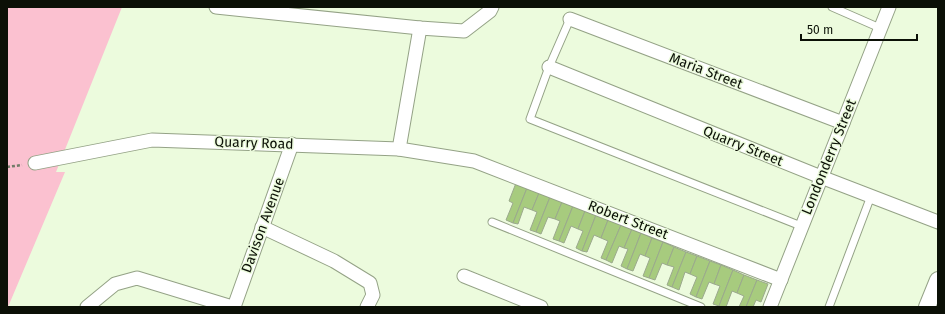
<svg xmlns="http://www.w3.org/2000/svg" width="945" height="314" font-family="'Fira Sans',sans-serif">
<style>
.green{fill:#fbc1d0}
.building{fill:#a7cb7e;stroke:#9ba98d}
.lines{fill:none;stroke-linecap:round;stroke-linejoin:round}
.service-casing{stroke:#94a286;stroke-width:9}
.minor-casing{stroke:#94a286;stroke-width:15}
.tertiary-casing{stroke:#94a286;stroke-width:18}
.path{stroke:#737c69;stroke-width:2.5;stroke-dasharray:3 2;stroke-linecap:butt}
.service{stroke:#fff;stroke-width:7}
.minor{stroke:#fff;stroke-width:13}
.tertiary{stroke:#fff;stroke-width:16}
.labels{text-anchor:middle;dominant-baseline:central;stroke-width:3;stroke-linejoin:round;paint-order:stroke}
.street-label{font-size:14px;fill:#0b1006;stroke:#ecfbdd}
</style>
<rect width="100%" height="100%" fill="#ecfbdd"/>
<path class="green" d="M7 7H122L56 172H65L8 307Z"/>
<g class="building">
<path d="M516 183 527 188 513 223 506 220 513 203 509 201Z"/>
<path d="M527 188 539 193 532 210 524 207 518 224 513 223Z"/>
<path d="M539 193 550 197 536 232 530 230 537 212 532 210Z"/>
<path d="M550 197 562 202 555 219 548 217 541 234 536 232Z"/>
<path d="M562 202 573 206 559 241 553 239 560 221 555 219Z"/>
<path d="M573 206 585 211 578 229 571 226 564 243 559 241Z"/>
<path d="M585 211 596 215 582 251 576 248 583 231 578 229Z"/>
<path d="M596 215 608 220 601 238 594 235 587 252 582 251Z"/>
<path d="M608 220 621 225 606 260 601 258 608 241 601 238Z"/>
<path d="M621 225 632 229 624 248 619 246 612 263 606 260Z"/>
<path d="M632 229 641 233 627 269 621 266 628 249 624 248Z"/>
<path d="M641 233 652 238 645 256 640 254 633 271 627 269Z"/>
<path d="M652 238 663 242 649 278 643 276 650 258 645 256Z"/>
<path d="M663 242 674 247 667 265 662 263 655 280 649 278Z"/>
<path d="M674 247 686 252 672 287 667 285 674 267 667 265Z"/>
<path d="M686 252 697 256 690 274 685 272 679 290 672 287Z"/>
<path d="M697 256 710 261 696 297 690 294 697 277 690 274Z"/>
<path d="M710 261 721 265 714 284 709 282 702 299 696 297Z"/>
<path d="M721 265 733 270 719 306 713 304 720 286 714 284Z"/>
<path d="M733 270 744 275 737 293 732 291 726 307H722L719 306Z"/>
<path d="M744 275 757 280 746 307H739L744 296 737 293Z"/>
<path d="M757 280 768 284 761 302 756 300 753 307H746Z"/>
</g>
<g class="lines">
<defs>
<g id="service">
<path d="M832 7 880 28"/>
<path d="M570 19 549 67 530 119 801 226"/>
<path d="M492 222 701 307"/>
<path d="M829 307 871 196"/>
</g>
<g id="minor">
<path d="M216 7 420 28 464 31 490 11 492 7"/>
<path d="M570 19 843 123"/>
<path d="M549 67 821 177 938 222"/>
<path d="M399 149 420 28"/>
<path d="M35 163 152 140 399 149 474 161 781 280"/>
<path d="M262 227 334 261 370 283 373 295 367 307"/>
<path d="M464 276 541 307"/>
<path d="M87 307 115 284 137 278 232 307"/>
<path d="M234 307 292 144"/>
<path d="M770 307 889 7"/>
</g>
<path id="tertiary" d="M927 307 938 280"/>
</defs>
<use href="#service" class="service-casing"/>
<use href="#minor" class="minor-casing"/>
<use href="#tertiary" class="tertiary-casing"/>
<path class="path" d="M7 167 22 165"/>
<use href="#service" class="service"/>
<use href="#minor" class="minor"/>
<use href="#tertiary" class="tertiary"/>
</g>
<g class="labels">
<g class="street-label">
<text transform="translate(706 71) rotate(21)">Maria Street</text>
<text transform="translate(254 143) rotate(2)">Quarry Road</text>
<text transform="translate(743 146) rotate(22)">Quarry Street</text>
<text transform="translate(829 157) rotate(-68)">Londonderry Street</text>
<text transform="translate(628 220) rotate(21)">Robert Street</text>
<text transform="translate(263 225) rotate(-70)">Davison Avenue</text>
</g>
</g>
<rect width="945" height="314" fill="none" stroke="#0b1006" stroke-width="16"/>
<path d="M801 34v6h116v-6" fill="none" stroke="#0b1006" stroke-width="2"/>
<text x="807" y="34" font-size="12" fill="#0b1006" stroke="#ecfbdd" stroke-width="3" paint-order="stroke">50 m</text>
</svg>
